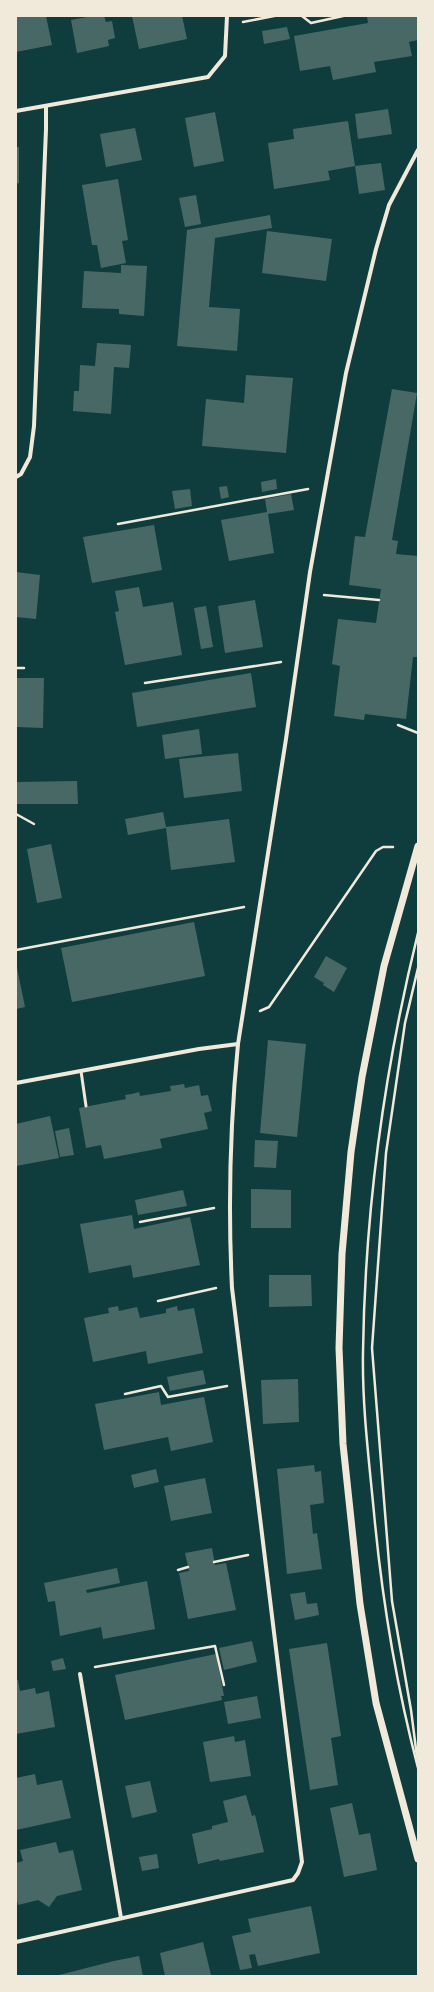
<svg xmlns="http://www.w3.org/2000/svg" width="434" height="1992" font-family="'Nunito Sans',sans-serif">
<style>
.building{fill:#486865}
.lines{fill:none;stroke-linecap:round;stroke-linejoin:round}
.path{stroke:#f1e9da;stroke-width:2.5}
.service{stroke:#f1e9da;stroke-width:3}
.minor{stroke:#f1e9da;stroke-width:4}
.tertiary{stroke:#f1e9da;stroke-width:7}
</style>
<rect width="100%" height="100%" fill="#0f3d3e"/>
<g class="building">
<path d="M16 16H46L52 45 16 52Z"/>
<path d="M93 16H104L106 22 112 21 115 38 108 40 109 46 77 53 71 20Z"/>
<path d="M132 16H182L187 39 139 49Z"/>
<path d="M367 16H418V40L409 42 412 56 374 62 376 72 333 80 330 66 300 71 294 36 368 23Z"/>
<path d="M287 27 290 39 264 44 262 31Z"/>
<path d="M388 109 392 134 358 139 355 114Z"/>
<path d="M215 112 224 161 194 167 185 118Z"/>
<path d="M348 121 355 166 328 171 330 180 274 189 268 143 294 139 293 129Z"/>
<path d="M135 128 142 160 106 167 100 134Z"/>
<path d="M16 147H19V183L16 184Z"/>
<path d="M381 163 385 190 359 194 355 166Z"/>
<path d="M118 179 128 240 122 241 126 263 101 268 97 245H92L82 185Z"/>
<path d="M196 195 201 224 185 227 179 198Z"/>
<path d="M270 215 272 228 215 238 209 307 240 309 237 351 177 346 187 230Z"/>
<path d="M267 231 332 239 326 281 262 273Z"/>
<path d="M121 265 147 266 144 316 119 314V309L82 308 84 271 121 273Z"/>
<path d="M97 343 131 345 129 368 114 367 111 414 73 411 74 391H79L80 365 95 366Z"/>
<path d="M246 375 293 378 286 453 202 446 206 399 244 403Z"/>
<path d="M392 389 417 393 392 540 398 541 396 554 418 556V657H413L406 719 365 714 364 720 334 716 340 666 332 664 338 619 376 623 381 589 349 585 355 536 365 537Z"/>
<path d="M276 479 277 489 262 492 261 482Z"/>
<path d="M227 486 229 497 221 499 219 487Z"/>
<path d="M190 489 192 506 175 509 172 491Z"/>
<path d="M291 494 294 510 268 514 274 553 229 561 221 520 267 512 265 499Z"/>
<path d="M154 525 162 570 92 583 83 537Z"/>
<path d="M16 572 40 575 36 619 16 617Z"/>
<path d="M139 587 143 607 173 602 182 655 125 665 115 612 119 611 115 591Z"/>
<path d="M255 600 263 647 225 653 218 606Z"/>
<path d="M206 606 213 647 201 649 194 608Z"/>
<path d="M251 673 256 707 137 727 132 693Z"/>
<path d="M16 678H44L43 728 16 727Z"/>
<path d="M199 729 202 754 165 759 162 735Z"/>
<path d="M238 753 242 791 184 798 179 759Z"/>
<path d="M77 781 78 804H16V782Z"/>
<path d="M163 812 166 827 229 819 235 862 171 870 166 828 128 835 125 819Z"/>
<path d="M51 844 62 898 37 903 27 849Z"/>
<path d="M194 922 205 976 72 1002 61 948Z"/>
<path d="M326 956 347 968 334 992 323 985 324 983 314 977Z"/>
<path d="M16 963 25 1007 16 1009Z"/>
<path d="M268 1040 306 1044 297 1137 260 1133Z"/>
<path d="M184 1084 185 1088 199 1085 201 1096 208 1095 212 1111 204 1113 208 1129 160 1139 162 1148 104 1159 101 1145 86 1148 79 1108 126 1099 125 1095 132 1094 139 1092 140 1096 171 1091 170 1086Z"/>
<path d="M50 1116 59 1158 16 1166V1124Z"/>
<path d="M69 1128 74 1155 60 1157 55 1131Z"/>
<path d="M255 1140 278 1141 276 1168 254 1167Z"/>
<path d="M251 1189 291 1190V1228H251Z"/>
<path d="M183 1190 187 1206 138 1215 135 1200Z"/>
<path d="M132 1215 134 1229 190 1217 200 1265 133 1278 131 1265 89 1273 80 1224Z"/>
<path d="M269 1275H311L312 1306 269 1307Z"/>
<path d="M118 1306 119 1311 137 1307 140 1318 166 1313V1309L177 1306 178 1311 194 1308 203 1353 148 1364 146 1351 93 1362 84 1318 109 1313 108 1308Z"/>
<path d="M203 1370 206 1384 170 1391 167 1377Z"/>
<path d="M298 1379 299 1422 263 1424 261 1380Z"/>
<path d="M159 1392 161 1405 204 1397 213 1442 171 1451 168 1437 104 1450 95 1404Z"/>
<path d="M314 1465 315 1472 321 1471 324 1503 310 1505 313 1534 317 1533 322 1569 287 1574 277 1469Z"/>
<path d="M156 1469 159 1482 134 1488 131 1475Z"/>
<path d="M205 1478 212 1513 171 1521 164 1486Z"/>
<path d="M212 1548 215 1565 226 1563 236 1610 188 1619 179 1573 189 1571 185 1553Z"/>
<path d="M117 1568 120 1583 86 1590 87 1593 147 1581 155 1629 103 1639 101 1627 60 1636 55 1601 48 1602 44 1583Z"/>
<path d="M305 1592 307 1604 317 1603 319 1615 295 1620 290 1594Z"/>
<path d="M252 1641 257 1662 224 1670 219 1648Z"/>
<path d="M327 1643 341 1736 331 1738 338 1785 310 1790 289 1649Z"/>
<path d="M216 1654 224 1696H221L222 1700 125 1720 115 1675Z"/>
<path d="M63 1658 66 1669 53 1671 51 1661Z"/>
<path d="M16 1680H18L20 1691 35 1688 36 1694 49 1691 55 1727 16 1734Z"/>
<path d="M257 1696 261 1718 228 1724 224 1702Z"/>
<path d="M234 1736 235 1742 245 1740 251 1776 210 1782 203 1742Z"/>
<path d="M35 1774 37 1785 62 1780 71 1818 16 1830V1778Z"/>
<path d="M150 1781 157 1812 132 1818 125 1786Z"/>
<path d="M246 1795 252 1816 255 1815 264 1852 220 1861 219 1859 198 1864 192 1834 212 1829V1826L228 1822 223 1801Z"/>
<path d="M352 1803 359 1835 370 1833 377 1870 344 1877 330 1808Z"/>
<path d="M56 1842 59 1853 73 1850 82 1890 57 1896 49 1907 38 1900 18 1905 16 1895V1863L23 1861 20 1850Z"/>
<path d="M157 1854 159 1868 142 1871 139 1857Z"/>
<path d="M311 1906 320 1953 258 1966 255 1954 249 1955 252 1968 240 1970 232 1936 251 1932 248 1919Z"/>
<path d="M203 1942 211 1975 165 1976 160 1953Z"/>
<path d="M139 1956 143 1976H55L114 1961Z"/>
</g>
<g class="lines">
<g class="path">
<path d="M302 16 311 23 343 16"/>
<path d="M243 22 274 16"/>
<path d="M118 524 308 489"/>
<path d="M324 595 379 600"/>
<path d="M16 668H24"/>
<path d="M145 683 281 662"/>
<path d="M398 725 418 733"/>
<path d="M16 814 34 824"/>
<path d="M16 950 244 907"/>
<path d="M260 1011 269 1007 376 851 383 847H393"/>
<path d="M140 1222 214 1208"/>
<path d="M158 1301 216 1288"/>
<path d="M125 1394 161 1386 168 1397 227 1386"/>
<path d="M214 1562 248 1555"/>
<path d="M178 1570 188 1567"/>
<path d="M95 1667 215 1646 224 1685"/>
<path d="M417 1757 411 1710 392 1601 372 1348 386 1153 405 1023 418 968"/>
<path d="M418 1768C396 1684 382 1599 374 1513 369 1460 362 1406 363 1352 365 1210 384 1071 418 933"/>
</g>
<path class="service" d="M81 1071 86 1106"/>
<g class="minor">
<path d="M16 111 208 77 225 56 227 16"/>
<path d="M16 477 21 474 30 457 34 426 46 129V106"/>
<path d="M16 1083 199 1049 238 1044"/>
<path d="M80 1674 121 1918"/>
<path d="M16 1942 293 1880 298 1873 302 1862 232 1288C228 1207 230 1125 238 1044L286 739 310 572 346 373 376 249 389 205 418 150"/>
</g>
<path class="tertiary" d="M418 846 384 966 362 1077 351 1152 342 1254 339 1348 343 1444 360 1604 376 1703 418 1859"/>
</g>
<rect width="434" height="1992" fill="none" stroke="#f1e9da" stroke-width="34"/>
</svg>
